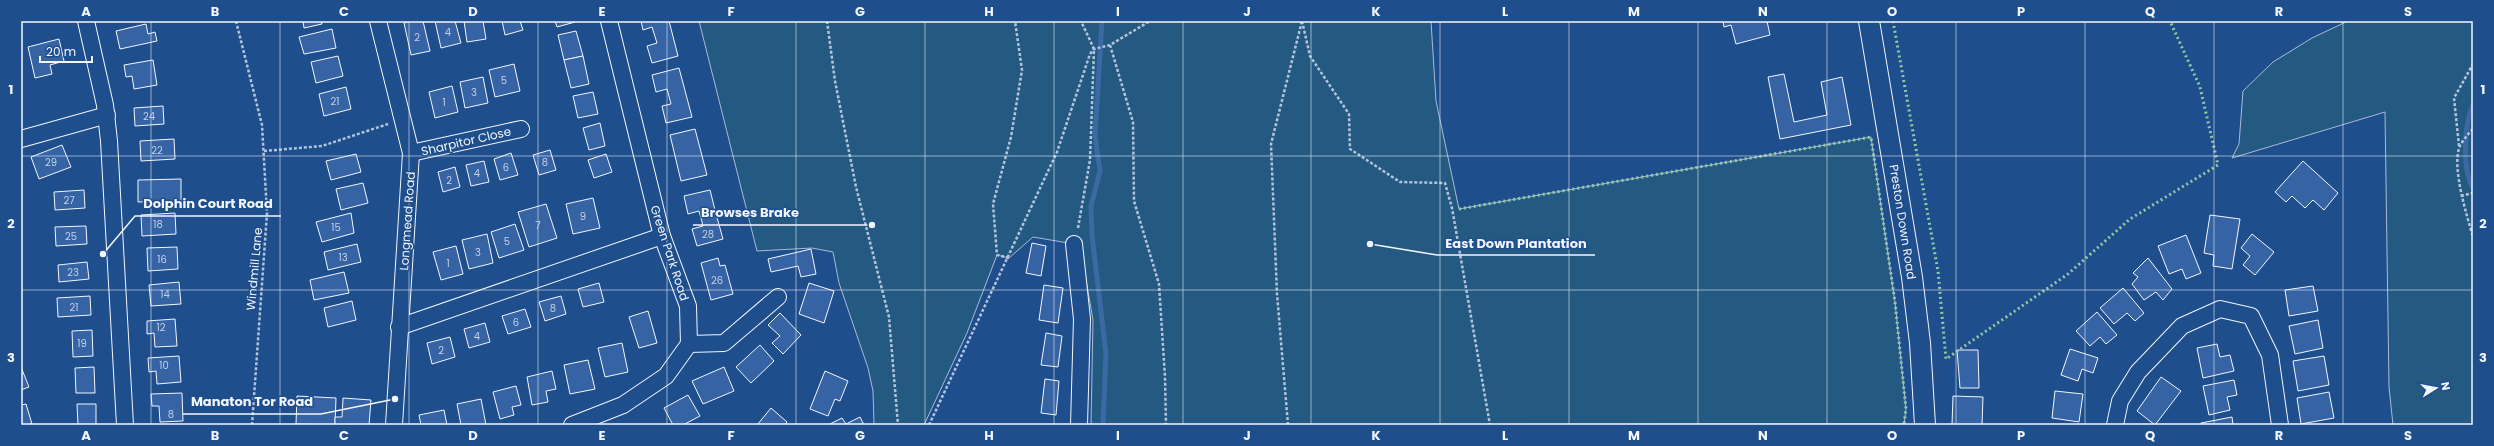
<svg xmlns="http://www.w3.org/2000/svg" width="2494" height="446" font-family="Poppins,sans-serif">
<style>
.green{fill:#245a82;stroke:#a8bbd7}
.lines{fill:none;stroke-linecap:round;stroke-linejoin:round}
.stream{stroke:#3b69a3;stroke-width:5}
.building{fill:#3563a3;stroke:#f2f6ff}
.minor-casing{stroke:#f2f6ff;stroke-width:18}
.tertiary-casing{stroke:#f2f6ff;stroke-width:22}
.path{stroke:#b3c4dc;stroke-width:2.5;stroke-dasharray:3 2;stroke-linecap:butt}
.minor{stroke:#1f4e8c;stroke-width:16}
.tertiary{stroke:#1f4e8c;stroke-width:20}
.hedge{stroke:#97c8a6;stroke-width:3;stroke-dasharray:2 3;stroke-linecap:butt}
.grid{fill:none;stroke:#f2f6ff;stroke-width:1;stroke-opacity:0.55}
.labels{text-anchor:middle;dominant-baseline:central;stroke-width:3;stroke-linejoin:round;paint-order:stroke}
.number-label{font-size:10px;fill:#c3d1e8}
.street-label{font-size:12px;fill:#f2f6ff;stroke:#1f4e8c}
.leader{fill:none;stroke:#f2f6ff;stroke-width:1.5}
.callout-dot{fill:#f2f6ff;stroke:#1f4e8c;stroke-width:1.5}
.callout-label{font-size:13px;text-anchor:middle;font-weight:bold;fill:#f2f6ff;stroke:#1f4e8c;stroke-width:3;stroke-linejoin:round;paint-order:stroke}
.neatline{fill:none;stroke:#f2f6ff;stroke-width:1.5}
.grid-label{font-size:13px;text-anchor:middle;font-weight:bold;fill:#f2f6ff}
</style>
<rect width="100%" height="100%" fill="#1f4e8c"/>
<g class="green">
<path d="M699 21H1431L1436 101 1459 209 1871 137 1895 302 1906 409 1904 424 1091 425 1093 320 1080 245 1033 237 1009 258 997 255 967 333 924 425H874L873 391 868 368 839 283 833 252 812 248 757 251Z"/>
<path d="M2348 21H2473V425H2393L2389 387 2385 112 2232 158 2239 144 2243 91 2273 62 2312 38Z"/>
</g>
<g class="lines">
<g class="stream">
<path d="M1102 21 1095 136 1100 171 1091 206 1092 235 1106 354 1103 425"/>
<path d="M2473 105C2464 124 2462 170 2473 188"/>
</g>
</g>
<g class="building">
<path d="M303 21H321L322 24 304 28Z"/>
<path d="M412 21H423L430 51 411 55 404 23Z"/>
<path d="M435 21H455L461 43 441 48Z"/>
<path d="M464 21H483L486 39 467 42Z"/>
<path d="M502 21H520L523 30 505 35Z"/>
<path d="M555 21H575V22L557 27Z"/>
<path d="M641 21H669L678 56 652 63 647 46 657 43 652 27 643 30Z"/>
<path d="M1723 21H1767L1770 35 1736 44 1731 25 1724 27Z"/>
<path d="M146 24 148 34 155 32 157 41 120 49 116 31Z"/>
<path d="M332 29 336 48 304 54 299 37Z"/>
<path d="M576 31 583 56 564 60 558 35Z"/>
<path d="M59 39 64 61 50 65 52 74 35 78 28 47Z"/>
<path d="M338 56 343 76 316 83 311 62Z"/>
<path d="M583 56 589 84 571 88 564 60Z"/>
<path d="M153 60 157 85 134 89 132 76 126 77 124 65Z"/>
<path d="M514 64 520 91 495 97 489 70Z"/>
<path d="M679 68 692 117 666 123 662 106 671 104 667 89 656 92 652 75Z"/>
<path d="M1784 74 1794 122 1827 115 1821 82 1842 77 1851 125 1780 139 1768 77Z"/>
<path d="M483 77 488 103 465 108 460 82Z"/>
<path d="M452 86 458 112 435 118 429 92Z"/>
<path d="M346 87 351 109 324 116 319 94Z"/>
<path d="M593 92 598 114 578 118 573 96Z"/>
<path d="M163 106 164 124 135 126 134 108Z"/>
<path d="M600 123 605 146 589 150 583 128Z"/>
<path d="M695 129 707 175 681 181 670 135Z"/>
<path d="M174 139 175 159 141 161 140 141Z"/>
<path d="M62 145 71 167 39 179 31 157Z"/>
<path d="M550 150 556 170 539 175 533 155Z"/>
<path d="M511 153 518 175 500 180 494 159Z"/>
<path d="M356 154 361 172 331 180 326 161Z"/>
<path d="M606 154 612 172 594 178 588 160Z"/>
<path d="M484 161 489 182 471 186 466 165Z"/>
<path d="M2303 161 2338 193 2324 210 2313 200 2305 208 2292 196 2286 202 2275 192Z"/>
<path d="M455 167 460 187 443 192 438 172Z"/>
<path d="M181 179V201L138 202V180Z"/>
<path d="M363 183 368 203 341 210 336 189Z"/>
<path d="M84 190 85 208 55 210 54 192Z"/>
<path d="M710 190 716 214 701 218 699 211 688 214 684 196Z"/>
<path d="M593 198 600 228 573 234 566 204Z"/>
<path d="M546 204 557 238 529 247 518 212Z"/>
<path d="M175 213 176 234 142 236 141 215Z"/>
<path d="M351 213 354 233 322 242 316 222Z"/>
<path d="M716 214 723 239 697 246 692 229 703 226 701 218Z"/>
<path d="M2210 215 2240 219 2232 269 2213 266 2214 255 2204 253Z"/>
<path d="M515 224 524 250 499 258 491 232Z"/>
<path d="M86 226 87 244 56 246 55 227Z"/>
<path d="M487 234 493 263 469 269 462 240Z"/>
<path d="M2252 234 2274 252 2255 275 2243 265 2250 256 2241 248Z"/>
<path d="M2186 235 2201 273 2186 279 2182 269 2169 274 2158 246Z"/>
<path d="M1032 243 1046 246 1041 276 1026 273Z"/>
<path d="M357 244 361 262 328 270 324 252Z"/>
<path d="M456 246 463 274 441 280 433 252Z"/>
<path d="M177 247 178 269 148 271 147 248Z"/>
<path d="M811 249 816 274 801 277 798 266 771 272 768 259Z"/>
<path d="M718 258 720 266 725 265 733 294 711 300 701 263Z"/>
<path d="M2148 258 2172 289 2163 300 2156 292 2144 300 2132 284 2138 277 2133 273Z"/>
<path d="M87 262 89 279 59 282 58 265Z"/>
<path d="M344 272 349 293 314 300 310 280Z"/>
<path d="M179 282 181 304 151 306 149 285Z"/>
<path d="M599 283 604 302 583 307 578 289Z"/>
<path d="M809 283 834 291 824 323 799 314Z"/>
<path d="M1044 285 1063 288 1058 323 1039 320Z"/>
<path d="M2313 286 2318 311 2289 316 2285 290Z"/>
<path d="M2123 288 2144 313 2135 321 2127 313 2114 324 2100 308Z"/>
<path d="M90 296 91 315 58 317 57 298Z"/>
<path d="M561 296 566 314 545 321 539 302Z"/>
<path d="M352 301 356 320 328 327 324 308Z"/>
<path d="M525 309 531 327 508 334 502 316Z"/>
<path d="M648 311 657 343 639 348 629 317Z"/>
<path d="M2097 312 2117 335 2106 344 2100 337 2090 346 2076 331Z"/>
<path d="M780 313 801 335 783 354 772 343 780 336 768 325Z"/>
<path d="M175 319 177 346 155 347 154 333 147 334V321Z"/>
<path d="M2318 320 2323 348 2295 354 2289 326Z"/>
<path d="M485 323 490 342 469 348 464 329Z"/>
<path d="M92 330 93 356 73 357 72 331Z"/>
<path d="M1046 333 1062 336 1058 367 1041 365Z"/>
<path d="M450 337 455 357 432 364 427 343Z"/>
<path d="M622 343 628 372 605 377 598 348Z"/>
<path d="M2217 344 2220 357 2230 355 2234 371 2203 378 2197 348Z"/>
<path d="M760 345 774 361 751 383 736 367Z"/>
<path d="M2070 349 2098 358 2093 373 2082 369 2078 381 2061 375Z"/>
<path d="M1957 350H1978L1979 388H1960Z"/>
<path d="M179 356 181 382 157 384 156 371 149 372 148 358Z"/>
<path d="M2324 356 2329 385 2298 391 2293 361Z"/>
<path d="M588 360 595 389 570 394 564 365Z"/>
<path d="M21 367 29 387 21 390Z"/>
<path d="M94 367 95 393H76L75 368Z"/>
<path d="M724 367 734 391 703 404 692 381Z"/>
<path d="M552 371 556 389 546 391 548 402 532 405 527 377Z"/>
<path d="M825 371 848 381 840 401 835 399 828 416 810 409Z"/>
<path d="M2161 377 2181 391 2155 425 2137 411Z"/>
<path d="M1045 379 1059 381 1056 415 1041 413Z"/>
<path d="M2234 380 2237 395 2227 397 2230 410 2209 415 2203 386Z"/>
<path d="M516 386 521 405 512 407 514 415 500 419 493 392Z"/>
<path d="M2055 391 2083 394 2079 422 2052 418Z"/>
<path d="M2329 392 2334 418 2301 424 2297 398Z"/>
<path d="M182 393 183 421 160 422 159 406H152L151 394Z"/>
<path d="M688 395 700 416 683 425H673L664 408Z"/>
<path d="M297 396 336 398 335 425 296 424Z"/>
<path d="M1953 396 1983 397 1982 425H1952Z"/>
<path d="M343 398 371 400 369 425H335V417H342Z"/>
<path d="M481 399 486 425H461L457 404Z"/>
<path d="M26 404 32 424 21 425V405Z"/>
<path d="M77 404H96V425H78Z"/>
<path d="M771 408 787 422 785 425H757Z"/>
<path d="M444 410 447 425H421L419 415Z"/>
<path d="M860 417 864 425H828L842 418 846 424Z"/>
<path d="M2232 417 2233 425H2201V423Z"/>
</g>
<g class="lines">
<defs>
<g id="minor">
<path d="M86 21 105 105 109 141 125 425"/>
<path d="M378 21 411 153 394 425"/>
<path d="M21 139 107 115"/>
<path d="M411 153 521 129"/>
<path d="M1074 244 1082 319 1079 425"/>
<path d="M399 327 662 236"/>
<path d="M689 344 724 343 778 297"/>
<path d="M572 425 623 405 666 376 689 344 688 306 662 236 609 21"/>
<path d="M2115 425 2120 401 2138 372 2182 326 2220 309 2251 316 2270 355 2280 425"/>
</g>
<path id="tertiary" d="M1869 21 1912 277 1920 343 1925 425"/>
</defs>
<use href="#minor" class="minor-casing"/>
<use href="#tertiary" class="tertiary-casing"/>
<g class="path">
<path d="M236 21 262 125 267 213 252 425"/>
<path d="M827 21 835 81 856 187 889 317 898 425"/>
<path d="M1302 21 1310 56 1349 114 1350 149 1400 182 1445 183 1452 208 1490 425"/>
<path d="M1110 45 1133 122 1134 201 1159 284 1165 377 1166 425"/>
<path d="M2473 129C2468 134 2463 140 2460 146 2451 166 2467 216 2473 237"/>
<path d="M2459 146 2454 98 2473 64"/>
<path d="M264 151 322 146 388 124"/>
<path d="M2461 196 2473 193"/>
<path d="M1078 228 1090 160 1094 49 1081 21"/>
<path d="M1009 258 997 255 993 204 1011 137 1022 70 1015 21"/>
<path d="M929 425 1057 152 1090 54 1094 49 1110 45 1150 21"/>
<path d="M1288 425 1277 294 1271 144 1302 21"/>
</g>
<use href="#minor" class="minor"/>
<use href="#tertiary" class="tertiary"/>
<g class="hedge">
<path d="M1893 21 1938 271 1946 359 2068 274 2130 219 2218 165 2200 87 2170 21"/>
<path d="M1459 209 1871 137 1895 302 1906 409 1904 424 1901 425"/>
</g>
</g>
<path class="grid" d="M151 21V425M280 21V425M409 21V425M538 21V425M667 21V425M796 21V425M925 21V425M1054 21V425M1183 21V425M1311 21V425M1440 21V425M1569 21V425M1698 21V425M1827 21V425M1956 21V425M2085 21V425M2214 21V425M2343 21V425M21 156H2473M21 290H2473"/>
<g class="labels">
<g class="number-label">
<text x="448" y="32">4</text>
<text x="417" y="37">2</text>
<text x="504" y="80">5</text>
<text x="474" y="92">3</text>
<text x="335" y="101">21</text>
<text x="444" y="102">1</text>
<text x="149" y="116">24</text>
<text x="157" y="150">22</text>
<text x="51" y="162">29</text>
<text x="545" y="162">8</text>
<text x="506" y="167">6</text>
<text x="477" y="173">4</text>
<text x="449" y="180">2</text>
<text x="69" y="200">27</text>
<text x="583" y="216">9</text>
<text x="158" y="224">18</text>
<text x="538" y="225">7</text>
<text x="336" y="227">15</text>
<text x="708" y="234">28</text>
<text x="71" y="236">25</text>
<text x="507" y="241">5</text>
<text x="478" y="252">3</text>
<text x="343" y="257">13</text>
<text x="162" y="259">16</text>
<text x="448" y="263">1</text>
<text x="73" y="272">23</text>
<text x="717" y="280">26</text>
<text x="165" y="294">14</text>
<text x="74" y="307">21</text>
<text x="553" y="308">8</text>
<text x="516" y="322">6</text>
<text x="161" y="327">12</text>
<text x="477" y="336">4</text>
<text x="82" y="343">19</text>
<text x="441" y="350">2</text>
<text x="164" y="365">10</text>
<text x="171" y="414">8</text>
</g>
<g class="street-label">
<text transform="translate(466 141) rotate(-13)">Sharpitor Close</text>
<text transform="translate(407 221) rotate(-86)">Longmead Road</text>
<text transform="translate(1903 222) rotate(81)">Preston Down Road</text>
<text transform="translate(670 253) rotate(72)">Green Park Road</text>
<text transform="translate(254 269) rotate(-85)">Windmill Lane</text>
</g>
</g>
<path class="leader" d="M103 254L135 216H281M872 225L807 225H693M1370 244L1437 255H1595M395 399L321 414H183"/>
<g class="callout-dot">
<circle cx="103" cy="254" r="4"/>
<circle cx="872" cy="225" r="4"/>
<circle cx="1370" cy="244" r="4"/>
<circle cx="395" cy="399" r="4"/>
</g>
<g class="callout-label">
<text x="208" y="208">Dolphin Court Road</text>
<text x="750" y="217">Browses Brake</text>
<text x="1516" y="248">East Down Plantation</text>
<text x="252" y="406">Manaton Tor Road</text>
</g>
<rect width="2494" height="446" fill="none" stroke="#1f4e8c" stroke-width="44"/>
<g transform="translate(2436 388) rotate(79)" stroke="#1f4e8c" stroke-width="3" paint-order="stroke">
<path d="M0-3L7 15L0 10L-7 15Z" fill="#f2f6ff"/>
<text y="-6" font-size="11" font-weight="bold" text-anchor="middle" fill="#f2f6ff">N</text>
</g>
<path d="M40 56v6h52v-6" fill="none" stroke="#f2f6ff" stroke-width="2"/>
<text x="46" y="56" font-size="12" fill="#f2f6ff" stroke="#1f4e8c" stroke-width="3" paint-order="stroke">20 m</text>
<rect x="22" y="22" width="2450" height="402" class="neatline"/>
<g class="grid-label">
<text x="86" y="16">A</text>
<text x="215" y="16">B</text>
<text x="344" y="16">C</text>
<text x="473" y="16">D</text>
<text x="602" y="16">E</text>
<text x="731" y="16">F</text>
<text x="860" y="16">G</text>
<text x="989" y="16">H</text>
<text x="1118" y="16">I</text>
<text x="1247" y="16">J</text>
<text x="1376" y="16">K</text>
<text x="1505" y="16">L</text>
<text x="1634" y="16">M</text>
<text x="1763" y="16">N</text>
<text x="1892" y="16">O</text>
<text x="2021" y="16">P</text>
<text x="2150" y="16">Q</text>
<text x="2279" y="16">R</text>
<text x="2408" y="16">S</text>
<text x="11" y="94">1</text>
<text x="2483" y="94">1</text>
<text x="11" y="228">2</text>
<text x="2483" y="228">2</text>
<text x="11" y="362">3</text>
<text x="2483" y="362">3</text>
<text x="86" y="440">A</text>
<text x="215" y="440">B</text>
<text x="344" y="440">C</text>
<text x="473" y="440">D</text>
<text x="602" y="440">E</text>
<text x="731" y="440">F</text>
<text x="860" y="440">G</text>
<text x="989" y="440">H</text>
<text x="1118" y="440">I</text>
<text x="1247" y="440">J</text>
<text x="1376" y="440">K</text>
<text x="1505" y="440">L</text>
<text x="1634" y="440">M</text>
<text x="1763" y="440">N</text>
<text x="1892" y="440">O</text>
<text x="2021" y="440">P</text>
<text x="2150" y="440">Q</text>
<text x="2279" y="440">R</text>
<text x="2408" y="440">S</text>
</g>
</svg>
